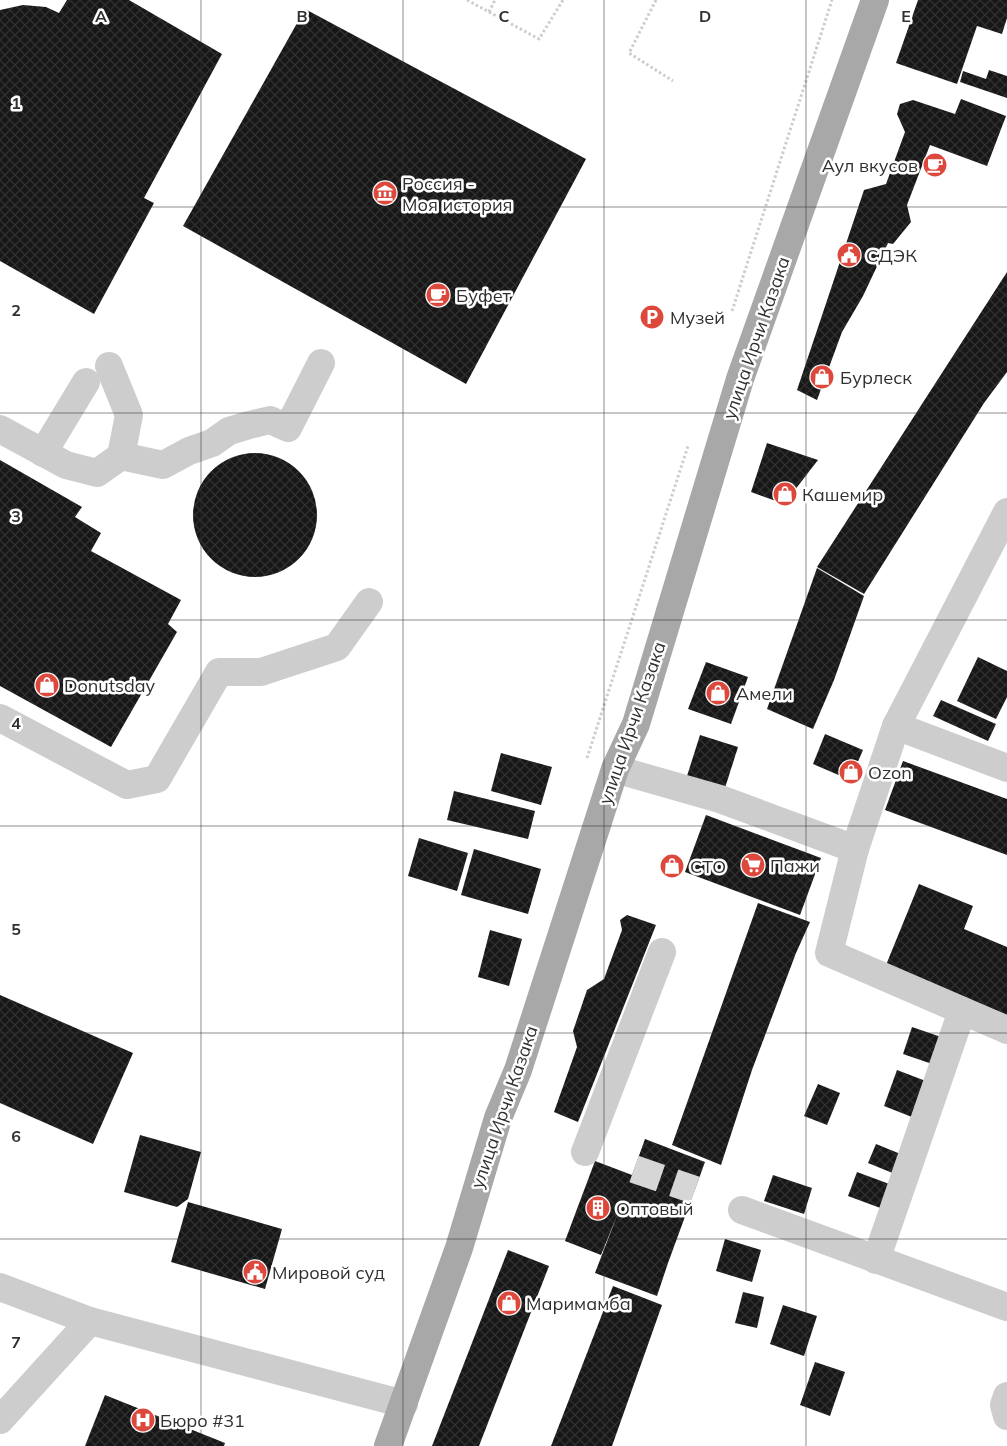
<svg xmlns="http://www.w3.org/2000/svg" width="1007" height="1446" font-family="Mulish,sans-serif">
<style>
.building{fill:url(#building-cross-hatch)}
.lines{fill:none;stroke-linecap:round;stroke-linejoin:round}
.minor-tunnel{stroke:#d6d6d6;stroke-width:28;stroke-dasharray:28 14;stroke-linecap:butt}
.path{stroke:#cdcdcd;stroke-width:3;stroke-dasharray:2.5 2.5;stroke-linecap:butt}
.minor{stroke:#cdcdcd;stroke-width:28}
.major{stroke:#a8a8a8;stroke-width:28}
.grid{fill:none;stroke:#303030;stroke-width:1;stroke-opacity:0.55}
.labels{text-anchor:middle;dominant-baseline:central;stroke-width:5;stroke-linejoin:round;paint-order:stroke}
.poi-label{font-size:18px;fill:#303030;stroke:#fff;text-anchor:start}
.street-label{font-size:18px;fill:#303030;stroke:#fff}
.grid-label{font-size:16px;text-anchor:middle;font-weight:bold;fill:#303030;stroke:#fff;stroke-width:5;stroke-linejoin:round;paint-order:stroke}
</style>
<defs>
<pattern id="building-cross-hatch" width="8" height="8" patternUnits="userSpaceOnUse" patternTransform="scale(1.25)"><rect width="8" height="8" fill="#171717"/><path d="M0 0l8 8M0 8l8-8" fill="none" stroke="#303030"/></pattern>
</defs>
<rect width="100%" height="100%" fill="#fff"/>
<g class="building">
<path d="M67 0H129L222 54 144 198 154 203 94 314 0 261V10L23 5 46 7 59 13Z"/>
<path d="M918 0H1007V18L1002 34 977 26 957 84 896 63Z"/>
<path d="M305 9 586 159 466 384 183 226Z"/>
<path d="M989 70 1007 76V98L960 82 963 71 986 79Z"/>
<path d="M961 99 1006 116 987 166 930 145 907 205 911 222 893 244 888 243 863 296 842 332 817 400 797 390 864 190 886 184 905 132 897 114 900 104 913 100 955 114Z"/>
<path d="M1007 272V372L984 403 864 594 817 567Z"/>
<path d="M767 443 818 460 784 504 751 492Z"/>
<circle cx="255" cy="515" r="62"/>
<path d="M0 460 82 507 75 517 101 533 91 551 181 600 168 624 177 632 111 747 0 686Z"/>
<path d="M817 568 864 596 834 680 813 729 767 709Z"/>
<path d="M978 657 1007 671V697L996 719 957 701Z"/>
<path d="M706 662 748 677 731 724 688 709Z"/>
<path d="M941 700 996 724 988 741 933 716Z"/>
<path d="M825 734 863 750 850 780 813 764Z"/>
<path d="M700 735 738 747 725 788 687 776Z"/>
<path d="M501 753 552 767 541 805 491 791Z"/>
<path d="M903 761 1007 799V855L885 810Z"/>
<path d="M454 791 535 811 528 839 447 820Z"/>
<path d="M706 815 821 858 800 915 685 872Z"/>
<path d="M419 838 468 853 457 891 408 876Z"/>
<path d="M474 849 541 869 528 914 461 895Z"/>
<path d="M919 884 973 906 964 929 1007 947V1015L886 965Z"/>
<path d="M758 903 810 922 796 953 752 1070 721 1165 672 1145Z"/>
<path d="M627 915 656 925 578 1122 554 1112 577 1047 573 1031 587 990 604 979 622 930 620 920Z"/>
<path d="M490 930 522 939 509 986 478 977Z"/>
<path d="M0 995 133 1053 93 1144 0 1103Z"/>
<path d="M912 1027 947 1039 938 1066 903 1054Z"/>
<path d="M897 1070 931 1083 917 1119 884 1106Z"/>
<path d="M818 1084 840 1093 827 1125 804 1116Z"/>
<path d="M140 1135 201 1152 188 1199 177 1207 124 1192Z"/>
<path d="M645 1139 705 1162 668 1263 657 1296 595 1273 618 1213 601 1255 565 1241 595 1161 632 1175Z"/>
<path d="M876 1144 903 1155 895 1174 868 1163Z"/>
<path d="M857 1172 892 1185 883 1209 848 1196Z"/>
<path d="M773 1175 812 1188 804 1214 764 1201Z"/>
<path d="M188 1202 282 1229 265 1289 171 1262Z"/>
<path d="M725 1239 761 1250 752 1282 716 1271Z"/>
<path d="M508 1250 549 1266 479 1446H432Z"/>
<path d="M613 1286 662 1305 617 1432 612 1446H551Z"/>
<path d="M743 1292 764 1297 757 1328 735 1323Z"/>
<path d="M783 1305 817 1316 804 1356 770 1344Z"/>
<path d="M815 1362 845 1372 830 1416 800 1405Z"/>
<path d="M105 1395 225 1443 224 1446H85Z"/>
</g>
<g class="lines">
<path class="minor-tunnel" d="M634 1169 695 1190"/>
<g class="path">
<path d="M467 0 539 39 563 0"/>
<path d="M656 0 629 53 673 81"/>
<path d="M489 12 495 0"/>
<path d="M732 311 832 0"/>
<path d="M587 758 688 446"/>
</g>
<g class="minor">
<path d="M109 366 129 415 121 456"/>
<path d="M0 429 66 465 97 473 121 456 163 465 189 451 212 443 229 431 249 425 270 420 288 428 321 363"/>
<path d="M43 453 86 382"/>
<path d="M0 718 127 785 157 779 219 672H261L337 647 369 602"/>
<path d="M896 726 1007 768"/>
<path d="M615 769 720 799 855 849 829 953 1007 1030"/>
<path d="M855 849 896 726 1007 512"/>
<path d="M585 1152 662 952"/>
<path d="M742 1210 1007 1307"/>
<path d="M876 1260 962 1011"/>
<path d="M0 1287 90 1321 0 1420"/>
<path d="M90 1321 404 1404"/>
<path d="M1007 1396 1004 1405 1007 1416"/>
</g>
<path class="major" d="M388 1446 459 1248 498 1118 518 1070 615 769 636 724 740 379 875 0"/>
</g>
<path class="grid" d="M201 0V1446M403 0V1446M604 0V1446M806 0V1446M0 207H1007M0 413H1007M0 620H1007M0 826H1007M0 1033H1007M0 1239H1007"/>
<defs>
<symbol id="cafe-disc" viewBox="-11 -11 22 22"><circle r="9.5" fill="#dd483d" stroke="#fff"/><path d="M-5.5-4.5H6V0H3Q3 3.5 0 3.5H-2.5Q-5.5 3.5-5.5 0ZM3-3.2v2h1.7v-2ZM-6 4.5H4V6H-6Z" fill="#fff"/></symbol>
<symbol id="museum-disc" viewBox="-11 -11 22 22"><circle r="9.5" fill="#dd483d" stroke="#fff"/><path d="M0-6L6-3V-2H-6V-3ZM-5-1h2V3h-2ZM-1-1h2V3h-2ZM3-1h2V3H3ZM-6 4H6V6H-6Z" fill="#fff"/></symbol>
<symbol id="civic-disc" viewBox="-11 -11 22 22"><circle r="9.5" fill="#dd483d" stroke="#fff"/><path d="M-.6-6.5H3V-4.5H.6V-3L4-1V1h2V6H-6V1h2V-1L-.6-3ZM-1.2 2.5V6h2.4V2.5Z" fill="#fff"/></symbol>
<symbol id="parking-disc" viewBox="-11 -11 22 22"><circle r="9.5" fill="#dd483d" stroke="#fff"/><path d="M-3.5-5.5H1a3.5 3.5 0 0 1 0 7H-1V5.5H-3.5ZM-1-3.4V-.6H.8a1.4 1.4 0 0 0 0-2.8Z" fill="#fff"/></symbol>
<symbol id="shop-disc" viewBox="-11 -11 22 22"><circle r="9.5" fill="#dd483d" stroke="#fff"/><path d="M-5-2.5h2.3a2.7 3.5 0 0 1 5.4 0H5L5.5 6h-11ZM-1.5-2.5h3a1.5 2.3 0 0 0-3 0Z" fill="#fff"/></symbol>
<symbol id="supermarket-disc" viewBox="-11 -11 22 22"><circle r="9.5" fill="#dd483d" stroke="#fff"/><path d="M-6-5.5h2.5l.6 2H6L4.5 2H-2.5L-4.4-4H-6ZM-1.5 3.2a1.3 1.3 0 1 0 .1 0ZM3 3.2a1.3 1.3 0 1 0 .1 0Z" fill="#fff"/></symbol>
<symbol id="building-disc" viewBox="-11 -11 22 22"><circle r="9.5" fill="#dd483d" stroke="#fff"/><path d="M-4-6H4V6H1V3H-1V6H-4ZM-2.5-4.3h1.7v1.8h-1.7ZM.8-4.3h1.7v1.8H.8ZM-2.5-1h1.7V.8h-1.7ZM.8-1h1.7V.8H.8Z" fill="#fff"/></symbol>
<symbol id="hospital-disc" viewBox="-11 -11 22 22"><circle r="9.5" fill="#dd483d" stroke="#fff"/><path d="M-5-5h3v3.5h4V-5h3V5h-3V1.5h-4V5h-3Z" fill="#fff"/></symbol>
</defs>
<g fill-rule="evenodd">
<use href="#cafe-disc" x="921" y="151" width="28" height="28"/>
<use href="#museum-disc" x="371" y="179" width="28" height="28"/>
<use href="#civic-disc" x="835" y="241" width="28" height="28"/>
<use href="#cafe-disc" x="424" y="281" width="28" height="28"/>
<use href="#parking-disc" x="638" y="303" width="28" height="28"/>
<use href="#shop-disc" x="808" y="363" width="28" height="28"/>
<use href="#shop-disc" x="771" y="480" width="28" height="28"/>
<use href="#shop-disc" x="33" y="671" width="28" height="28"/>
<use href="#shop-disc" x="704" y="679" width="28" height="28"/>
<use href="#shop-disc" x="837" y="758" width="28" height="28"/>
<use href="#supermarket-disc" x="739" y="851" width="28" height="28"/>
<use href="#shop-disc" x="658" y="852" width="28" height="28"/>
<use href="#building-disc" x="584" y="1194" width="28" height="28"/>
<use href="#civic-disc" x="241" y="1258" width="28" height="28"/>
<use href="#shop-disc" x="495" y="1289" width="28" height="28"/>
<use href="#hospital-disc" x="129" y="1406" width="28" height="28"/>
</g>
<g class="labels">
<g class="poi-label">
<text x="918" y="165" text-anchor="end">Аул вкусов</text>
<text x="402" y="183">Россия -<tspan x="402" dy="21">Моя история</tspan></text>
<text x="866" y="255">СДЭК</text>
<text x="456" y="295">Буфет</text>
<text x="670" y="317">Музей</text>
<text x="840" y="377">Бурлеск</text>
<text x="802" y="494">Кашемир</text>
<text x="64" y="685">Donutsday</text>
<text x="736" y="693">Амели</text>
<text x="868" y="772">Ozon</text>
<text x="770" y="865">Пажи</text>
<text x="690" y="866">СТО</text>
<text x="616" y="1208">Оптовый</text>
<text x="272" y="1272">Мировой суд</text>
<text x="526" y="1303">Маримамба</text>
<text x="160" y="1420">Бюро #31</text>
</g>
<g class="street-label">
<text transform="translate(756 338) rotate(-71)">улица Ирчи Казака</text>
<text transform="translate(632 723) rotate(-71)">улица Ирчи Казака</text>
<text transform="translate(504 1107) rotate(-71)">улица Ирчи Казака</text>
</g>
</g>
<g class="grid-label">
<text x="101" y="22">A</text>
<text x="302" y="22">B</text>
<text x="504" y="22">C</text>
<text x="705" y="22">D</text>
<text x="906" y="22">E</text>
<text x="16" y="109">1</text>
<text x="16" y="316">2</text>
<text x="16" y="522">3</text>
<text x="16" y="729">4</text>
<text x="16" y="935">5</text>
<text x="16" y="1142">6</text>
<text x="16" y="1348">7</text>
</g>
</svg>
